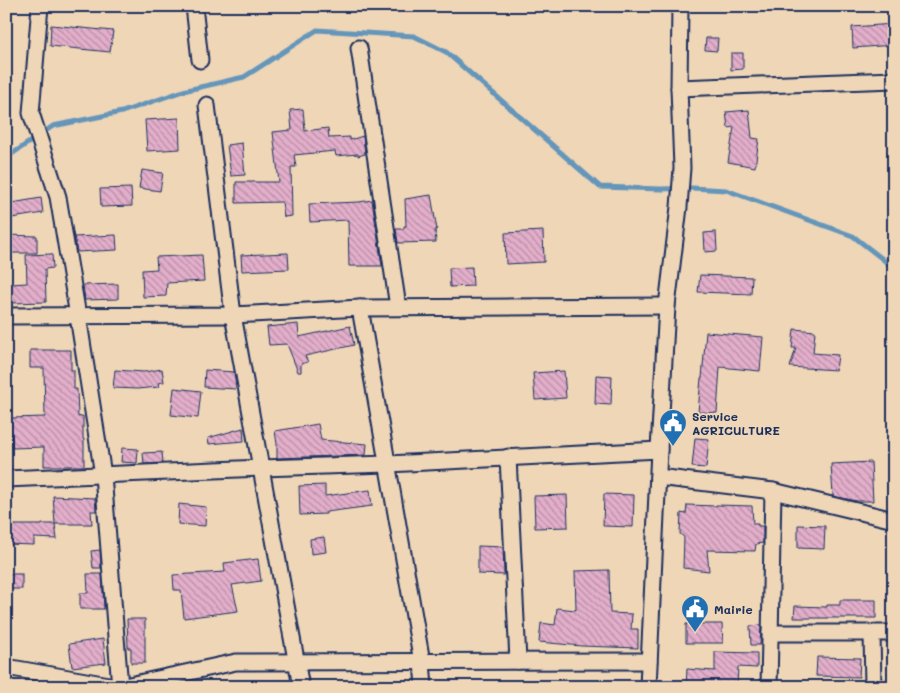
<svg xmlns="http://www.w3.org/2000/svg" width="900" height="693" font-family="Mali,sans-serif">
<style>
.lines{fill:none;stroke-linecap:round;stroke-linejoin:round}
.stream{stroke:#6596ba;stroke-width:5}
.building{fill:url(#building-back-hatch);stroke:#1b2f5e}
.minor-casing{stroke:#1b2f5e;stroke-width:19}
.minor{stroke:#efd6b7;stroke-width:15}
.labels{text-anchor:middle;dominant-baseline:central;stroke-width:4;stroke-linejoin:round;paint-order:stroke}
.poi-label{font-size:12px;font-weight:bold;fill:#1b2f5e;stroke:#efd6b7;text-anchor:start}
</style>
<defs>
<pattern id="building-back-hatch" width="6" height="6" patternUnits="userSpaceOnUse" patternTransform="scale(1.25)"><rect width="6" height="6" fill="#e3aeca"/><path d="M-1 5l2 2M0 0l6 6M5-1l2 2" fill="none" stroke="#b78ea7"/></pattern>
</defs>
<rect width="100%" height="100%" fill="#efd6b7"/>
<filter id="ink" filterUnits="userSpaceOnUse"><feTurbulence type="fractalNoise" baseFrequency=".02" numOctaves="2"/><feDisplacementMap in="SourceGraphic" scale="10" xChannelSelector="R" yChannelSelector="G"/><feConvolveMatrix kernelMatrix="1 2 1 2 8 2 1 2 1" color-interpolation-filters="sRGB"/></filter>
<g filter="url(#ink)">
<g class="lines">
<path class="stream" d="M6 158 53 126 122 112 183 91 244 77 317 30 414 36 446 52 600 187 661 189 692 188 726 190 853 236 894 268"/>
</g>
<g class="building">
<path d="M894 24V45L853 48 852 27Z"/>
<path d="M51 25 113 31 110 52 50 46Z"/>
<path d="M706 38H718L717 51 705 50Z"/>
<path d="M731 53H743V69L731 70Z"/>
<path d="M303 109 305 131 328 128 329 138 350 137V140L363 136 365 154 358 156V154L336 156 335 151 294 155 296 167H291L292 216 284 217 282 202 236 203V182H279L273 132 292 130 290 110Z"/>
<path d="M749 110 752 138 759 139 755 167 728 162 734 127 728 128 726 112Z"/>
<path d="M179 118 180 149 147 151 145 120Z"/>
<path d="M242 143 245 175 231 176 227 145Z"/>
<path d="M142 170 163 173 160 191 139 188Z"/>
<path d="M131 188 132 206 101 207 100 189Z"/>
<path d="M431 195 437 230H435L436 242 398 243 396 229H404V226H406L405 199Z"/>
<path d="M41 198 43 213 6 219V204Z"/>
<path d="M372 200 382 266H349L348 220 310 222 309 204 359 202Z"/>
<path d="M543 231 544 262 506 264 505 233Z"/>
<path d="M716 232 717 251 705 252 704 233Z"/>
<path d="M6 235 37 236V253H6Z"/>
<path d="M116 235 117 250 77 252 74 237Z"/>
<path d="M288 253 289 269 242 271 241 255Z"/>
<path d="M52 254 53 268 45 269 46 302 11 303 10 284 27 283 26 255Z"/>
<path d="M202 255 204 281 167 283 166 296 143 297 142 270 157 269 156 257Z"/>
<path d="M472 267 473 286 450 287 449 268Z"/>
<path d="M700 275 752 277 751 294 698 292Z"/>
<path d="M118 284V299L85 300 83 285Z"/>
<path d="M298 324 299 337 350 326 354 345 305 356 308 362 301 364V372H298L287 344 269 345 267 327Z"/>
<path d="M794 329 815 331 813 353 838 355 836 370 790 367 796 348H792Z"/>
<path d="M706 332 763 337 760 371 720 367 717 413 698 412 701 378H702Z"/>
<path d="M30 350H71V370H74V389H77L78 417 83 416V439H84V466H44V447L12 448 11 418 45 417 44 368H30Z"/>
<path d="M162 369 164 382 158 383 159 387 137 389 113 388 115 370 144 372Z"/>
<path d="M205 370 234 372 236 389 204 387Z"/>
<path d="M564 371 566 398 535 400 533 373Z"/>
<path d="M596 375 612 376 611 405 595 404Z"/>
<path d="M174 388 201 391 198 418 171 415Z"/>
<path d="M318 424 321 440 367 444 366 455 277 458V444L275 431Z"/>
<path d="M243 428 244 441 209 444 208 438Z"/>
<path d="M695 438 709 439 706 468 692 467Z"/>
<path d="M122 448 138 449 137 463 121 462Z"/>
<path d="M162 452 163 463 144 464 143 453Z"/>
<path d="M871 462 873 501H857L833 496 831 464Z"/>
<path d="M325 485V496L370 490 372 506 326 512V514L300 515 299 486Z"/>
<path d="M604 494 634 495 633 527 603 526Z"/>
<path d="M567 495 568 527 535 528 534 496Z"/>
<path d="M53 496 95 498 96 511H91L92 524H55Z"/>
<path d="M179 504 206 507 205 526 178 524Z"/>
<path d="M687 505 716 506V505L752 506 753 524H758V526H763V543L756 544 755 551 707 550 709 571 683 568 684 537 680 534 681 513 686 514Z"/>
<path d="M42 524H55L57 539 34 538V545L6 544V525H42Z"/>
<path d="M798 525 825 526 824 549 798 548Z"/>
<path d="M324 537 326 552 311 554 310 539Z"/>
<path d="M478 546 503 547 504 575 478 574Z"/>
<path d="M100 550 101 568H93L91 551Z"/>
<path d="M258 559 261 581 232 585 238 611 184 618 181 590H174L173 575 225 572 224 563Z"/>
<path d="M609 570 610 613 632 614 631 629H638V648L582 646 539 642 541 623 555 625 557 608 576 610 575 571Z"/>
<rect x="6" y="574" width="16" height="15"/>
<path d="M87 574H102L104 609H80V593H88Z"/>
<path d="M840 600H876V618H794L795 606 827 607V605H840Z"/>
<path d="M127 619H145V663H131V648H128Z"/>
<path d="M686 624H722L723 643H686Z"/>
<path d="M761 625 760 645H751L750 626Z"/>
<path d="M103 639 106 663 72 667 69 644Z"/>
<path d="M715 652 757 653V668L738 667 737 687H686L687 669 715 671Z"/>
<path d="M817 657 860 658 859 677 816 676Z"/>
</g>
<g class="lines">
<defs>
<g id="minor">
<path d="M40 6 31 113 58 197 78 316 103 475 120 687"/>
<path d="M194 6 200 60"/>
<path d="M359 48 398 307"/>
<path d="M679 88 894 80"/>
<path d="M207 105 233 315 301 687"/>
<path d="M360 308 422 662 424 687"/>
<path d="M6 316 233 315 360 308 667 306"/>
<path d="M508 457 518 661"/>
<path d="M658 477 773 491 894 520"/>
<path d="M6 479 261 468 388 464 659 450"/>
<path d="M770 633H889L894 632"/>
<path d="M872 633 873 687"/>
<path d="M6 667 120 687 236 662 649 661"/>
<path d="M648 687 659 450 667 306 679 207 682 168 679 88 680 6"/>
<path d="M769 687 773 491"/>
</g>
</defs>
<use href="#minor" class="minor-casing"/>
<use href="#minor" class="minor"/>
</g>
</g>
<defs>
<symbol id="civic-pin" viewBox="-11 -11 22 30"><path d="M0 17L-7.5 6A9.5 9.5 0 1 1 7.5 6Z" fill="#1f6fb2" stroke="#efd6b7"/><path d="M-.6-6.5H3V-4.5H.6V-3L4-1V1h2V6H-6V1h2V-1L-.6-3ZM-1.2 2.5V6h2.4V2.5Z" fill="#fff"/></symbol>
</defs>
<g fill-rule="evenodd">
<use href="#civic-pin" x="657" y="407" width="32" height="43"/>
<use href="#civic-pin" x="679" y="593" width="32" height="43"/>
</g>
<g class="labels">
<g class="poi-label">
<text x="692" y="416">Service<tspan x="692" dy="14">AGRICULTURE</tspan></text>
<text x="714" y="609">Mairie</text>
</g>
</g>
<rect width="900" height="693" fill="none" stroke="#efd6b7" stroke-width="25"/>
<rect x="12" y="12" width="875" height="668" fill="none" stroke="#1b2f5e" stroke-width="2" filter="url(#ink)"/>
</svg>
